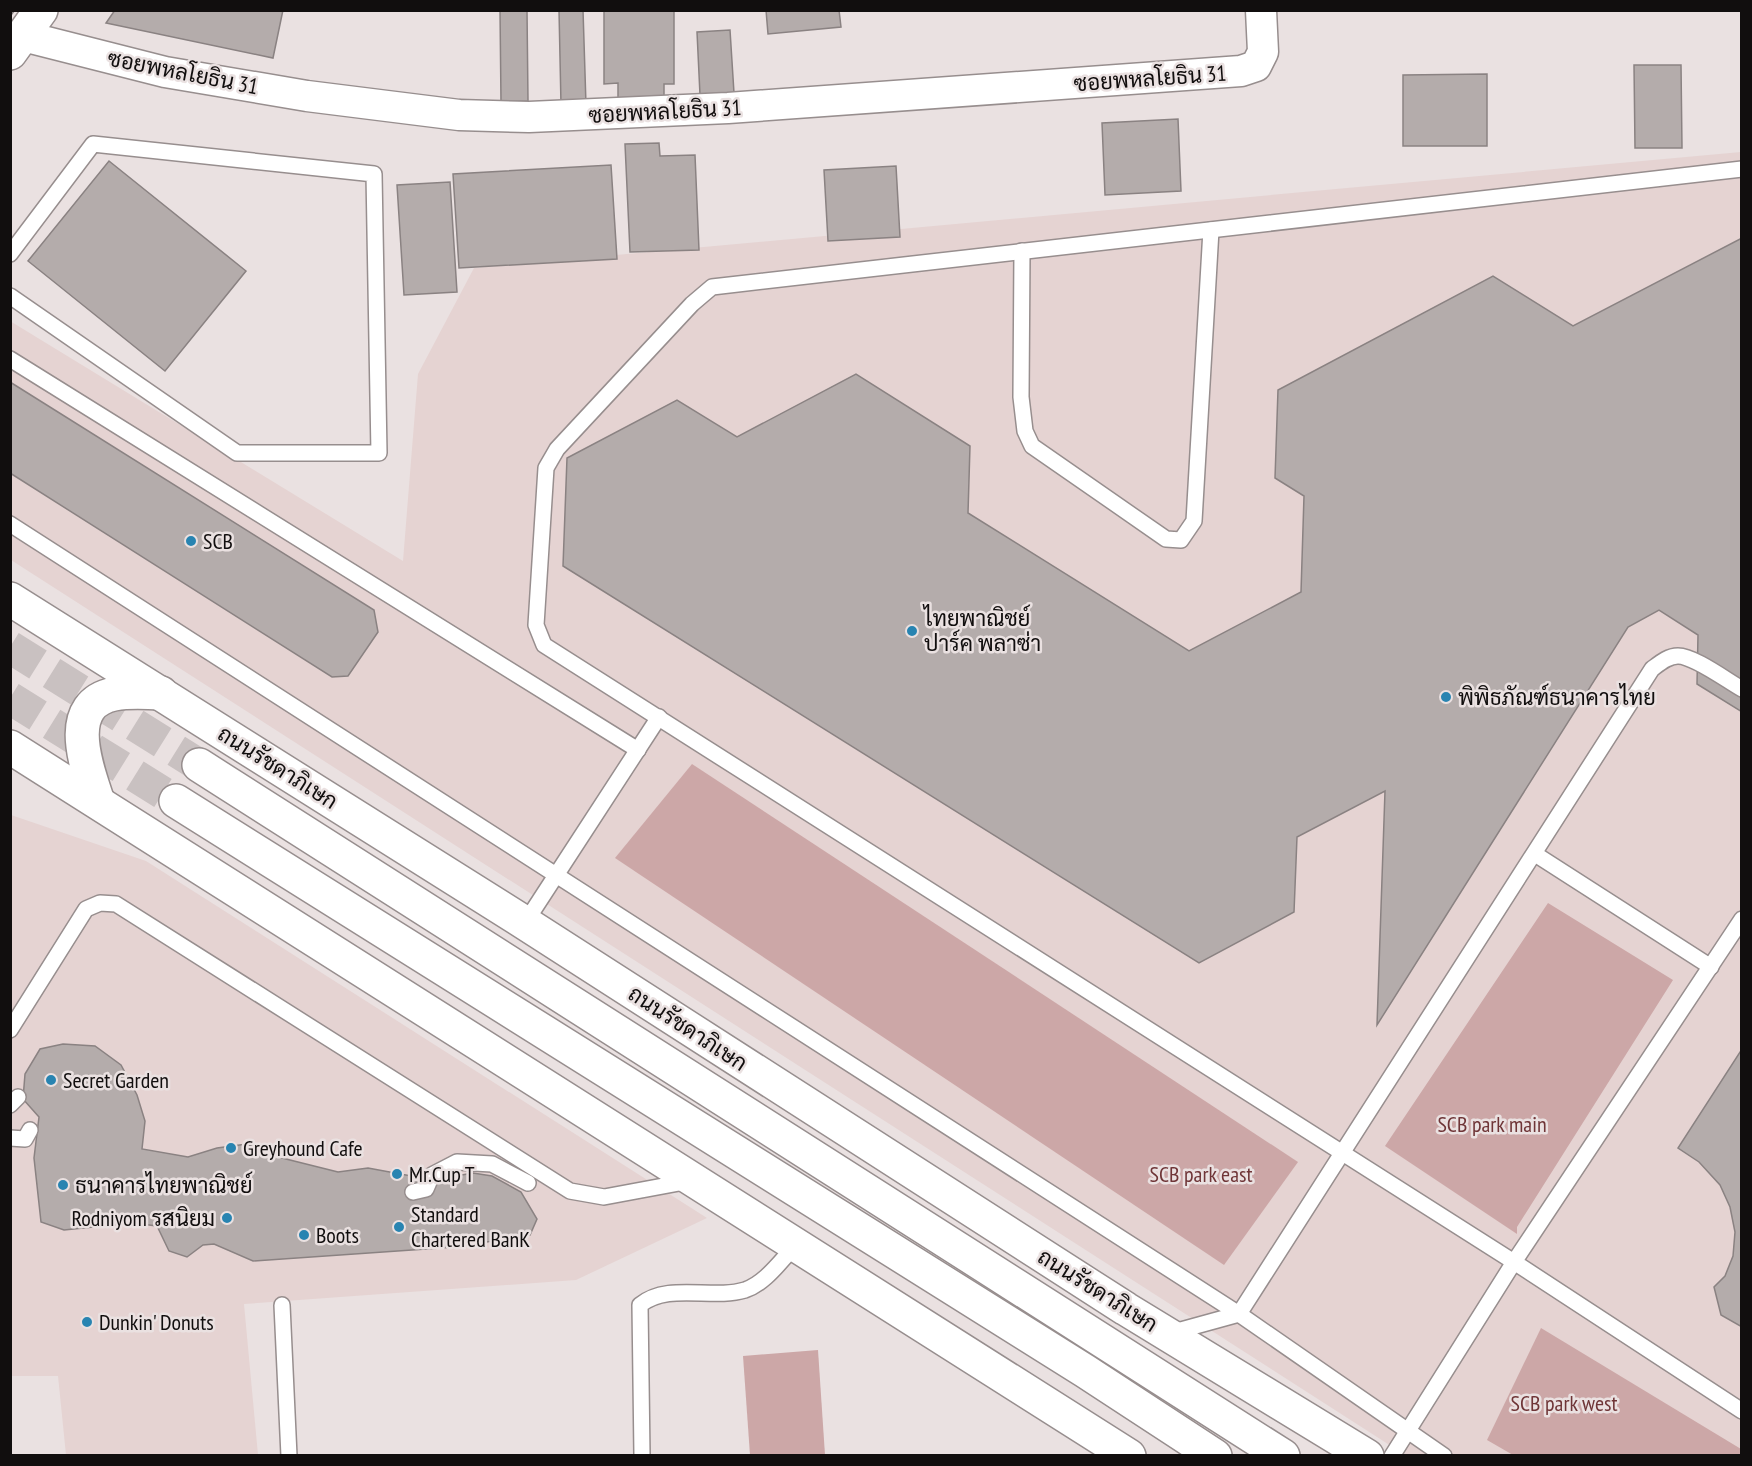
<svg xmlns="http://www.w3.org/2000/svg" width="1752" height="1466" font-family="'PT Sans Narrow',Sarabun,sans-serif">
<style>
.built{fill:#e5d3d2}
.green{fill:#cca7a7}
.building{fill:#b4acab;stroke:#8a8282;stroke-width:1.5}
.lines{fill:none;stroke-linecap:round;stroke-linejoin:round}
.primary-tunnel{stroke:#c9c1c1;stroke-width:33;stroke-dasharray:33 16;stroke-linecap:butt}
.lane-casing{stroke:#978e8e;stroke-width:18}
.street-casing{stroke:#978e8e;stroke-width:33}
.primary-casing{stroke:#978e8e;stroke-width:36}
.lane{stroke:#fff;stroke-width:15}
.street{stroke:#fff;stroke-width:30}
.primary{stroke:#fff;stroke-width:33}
.rail{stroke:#827b7b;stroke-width:4.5;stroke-dasharray:8 8;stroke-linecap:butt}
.poi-dot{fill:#2884b1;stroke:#eae1e1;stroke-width:2}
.labels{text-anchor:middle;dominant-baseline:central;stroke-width:5;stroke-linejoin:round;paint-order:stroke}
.street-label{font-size:22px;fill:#110e0e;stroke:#eae1e1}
.poi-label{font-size:22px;fill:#110e0e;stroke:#eae1e1;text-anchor:start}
.park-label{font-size:22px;fill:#6f3537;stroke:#eae1e1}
</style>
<rect width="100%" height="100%" fill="#eae1e1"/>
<g class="built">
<path d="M1741 152V1455H1405L11 560 10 321 403 561 418 374 474 268Z"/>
<path d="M11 815 146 861 707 1218 576 1280 244 1304 258 1455H66L58 1376H11Z"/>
</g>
<g class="green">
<path d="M692 764 1298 1162 1224 1265 615 858Z"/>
<path d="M1548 903 1673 980 1517 1227V1234L1385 1146Z"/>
<path d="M1541 1328 1741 1449V1455H1513L1487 1440Z"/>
<path d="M818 1350 825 1455H750L743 1356Z"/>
</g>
<g class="building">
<path d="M115 10H283L273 58 106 23Z"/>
<path d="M500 10H527L528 101 501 102Z"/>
<path d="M559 10H583L586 105H561Z"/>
<path d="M604 10H674V84H664V103H618V83L604 84Z"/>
<path d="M766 10H839L841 27 768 34Z"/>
<path d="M730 30 734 93 700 95 697 32Z"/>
<path d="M1634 65H1681L1682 148H1635Z"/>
<path d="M1487 74V146H1403V75Z"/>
<path d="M1178 119 1181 191 1105 195 1102 123Z"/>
<path d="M659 143 660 156 695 155 699 250 630 252 625 144Z"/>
<path d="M109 161 246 271 165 371 28 261Z"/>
<path d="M611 165 617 259 459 268 453 174Z"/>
<path d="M896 166 900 237 828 241 824 170Z"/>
<path d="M450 182 457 292 404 295 397 185Z"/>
<path d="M1742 238V712L1697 684 1698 635 1659 610 1628 627 1377 1025 1385 791 1297 837 1294 912 1199 963 563 566 567 458 677 400 737 437 856 374 970 446 968 513 1189 651 1301 592 1304 496 1275 478 1278 390 1493 276 1573 326Z"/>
<path d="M10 382 374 610 378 632 348 676 332 677 10 473Z"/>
<path d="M63 1044 95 1046 121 1065 137 1095 145 1121 142 1149 188 1157 217 1148 247 1144 282 1158 338 1172 368 1168 433 1180 473 1173 492 1176 521 1192 537 1219 530 1235 455 1247 253 1261 214 1244 203 1245 187 1257 169 1251 157 1226 133 1223 64 1230 41 1222 34 1158 39 1117 23 1099 25 1074 40 1049Z"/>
<path d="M1742 1049V1327L1721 1315 1714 1287 1725 1276 1733 1256 1735 1232 1730 1207 1720 1185 1699 1162 1678 1148Z"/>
</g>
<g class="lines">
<g class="primary-tunnel">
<path d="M10 647 199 765"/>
<path d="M10 698 176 801"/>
</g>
<defs>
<g id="lane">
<path d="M1742 169 712 287 692 304 557 449 546 468 536 625 544 645 1514 1262 1742 1411"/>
<path d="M1022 251 1021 397 1025 431 1032 446 1166 539 1181 540 1194 521 1211 230"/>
<path d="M10 254 93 144 374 174 379 453H237L10 296"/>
<path d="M10 359 638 750"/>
<path d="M10 524 1239 1314 1444 1456"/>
<path d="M1535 854 1711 967"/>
<path d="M525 923 659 717"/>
<path d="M10 1030 86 909 100 903 116 904 570 1191 604 1197 690 1181"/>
<path d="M10 1105 18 1097"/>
<path d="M10 1138 25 1139 30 1130"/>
<path d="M413 1192 426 1189 432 1175 457 1162 492 1164 528 1183"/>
<path d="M282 1305 289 1456"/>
<path d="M1170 1333 1239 1314 1652 669C1660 663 1668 656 1678 656 1694 656 1726 680 1742 689"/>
<path d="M642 1456 640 1305C668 1282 712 1300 745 1290 766 1283 781 1260 797 1244"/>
<path d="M1392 1456 1514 1262 1742 919"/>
</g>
<path id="street" d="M23 36 165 72 307 96 459 115 529 117 728 108 1241 71 1256 66 1263 52 1261 10"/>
<g id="primary">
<path d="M10 53 41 10"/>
<path d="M10 599 525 923 1126 1309 1367 1456"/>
<path d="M10 747 1129 1456"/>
<path d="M199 765 1283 1456"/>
<path d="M176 801 1085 1371 1215 1456"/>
<path d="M98 802C88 770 61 705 114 694 129 691 145 692 161 693"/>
</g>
</defs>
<use href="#lane" class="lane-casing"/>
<use href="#street" class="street-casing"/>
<use href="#primary" class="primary-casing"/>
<use href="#lane" class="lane"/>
<use href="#street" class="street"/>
<use href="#primary" class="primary"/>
<path class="rail" d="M10 14 13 10"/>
</g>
<g class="poi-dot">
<circle cx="191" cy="541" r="6"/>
<circle cx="912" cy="631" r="6"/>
<circle cx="1446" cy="697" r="6"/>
<circle cx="51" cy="1080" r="6"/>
<circle cx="231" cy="1148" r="6"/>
<circle cx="397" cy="1174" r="6"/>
<circle cx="63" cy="1185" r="6"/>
<circle cx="227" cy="1218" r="6"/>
<circle cx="399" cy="1227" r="6"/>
<circle cx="304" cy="1235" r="6"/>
<circle cx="87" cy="1322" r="6"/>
</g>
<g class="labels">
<g class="street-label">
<text transform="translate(183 72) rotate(11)">ซอยพหลโยธิน 31</text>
<text transform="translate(1150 78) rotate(-4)">ซอยพหลโยธิน 31</text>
<text transform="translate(665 111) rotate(-3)">ซอยพหลโยธิน 31</text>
<text transform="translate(278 767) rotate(32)">ถนนรัชดาภิเษก</text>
<text transform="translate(688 1028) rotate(33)">ถนนรัชดาภิเษก</text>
<text transform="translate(1098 1290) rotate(32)">ถนนรัชดาภิเษก</text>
</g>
<g class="poi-label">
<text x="203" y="541">SCB</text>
<text x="924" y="618">ไทยพาณิชย์<tspan x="924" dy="25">ปาร์ค พลาซ่า</tspan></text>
<text x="1458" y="697">พิพิธภัณฑ์ธนาคารไทย</text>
<text x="63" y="1080">Secret Garden</text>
<text x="243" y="1148">Greyhound Cafe</text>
<text x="409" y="1174">Mr.Cup T</text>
<text x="75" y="1185">ธนาคารไทยพาณิชย์</text>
<text x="411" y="1214">Standard<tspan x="411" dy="25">Chartered BanK</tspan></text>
<text x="215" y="1218" text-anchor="end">Rodniyom รสนิยม</text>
<text x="316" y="1235">Boots</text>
<text x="99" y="1322">Dunkin' Donuts</text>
</g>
<g class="park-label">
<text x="1492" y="1124">SCB park main</text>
<text x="1201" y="1174">SCB park east</text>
<text x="1564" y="1403">SCB park west</text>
</g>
</g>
<rect width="1752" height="1466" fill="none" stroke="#110e0e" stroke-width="24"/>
</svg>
